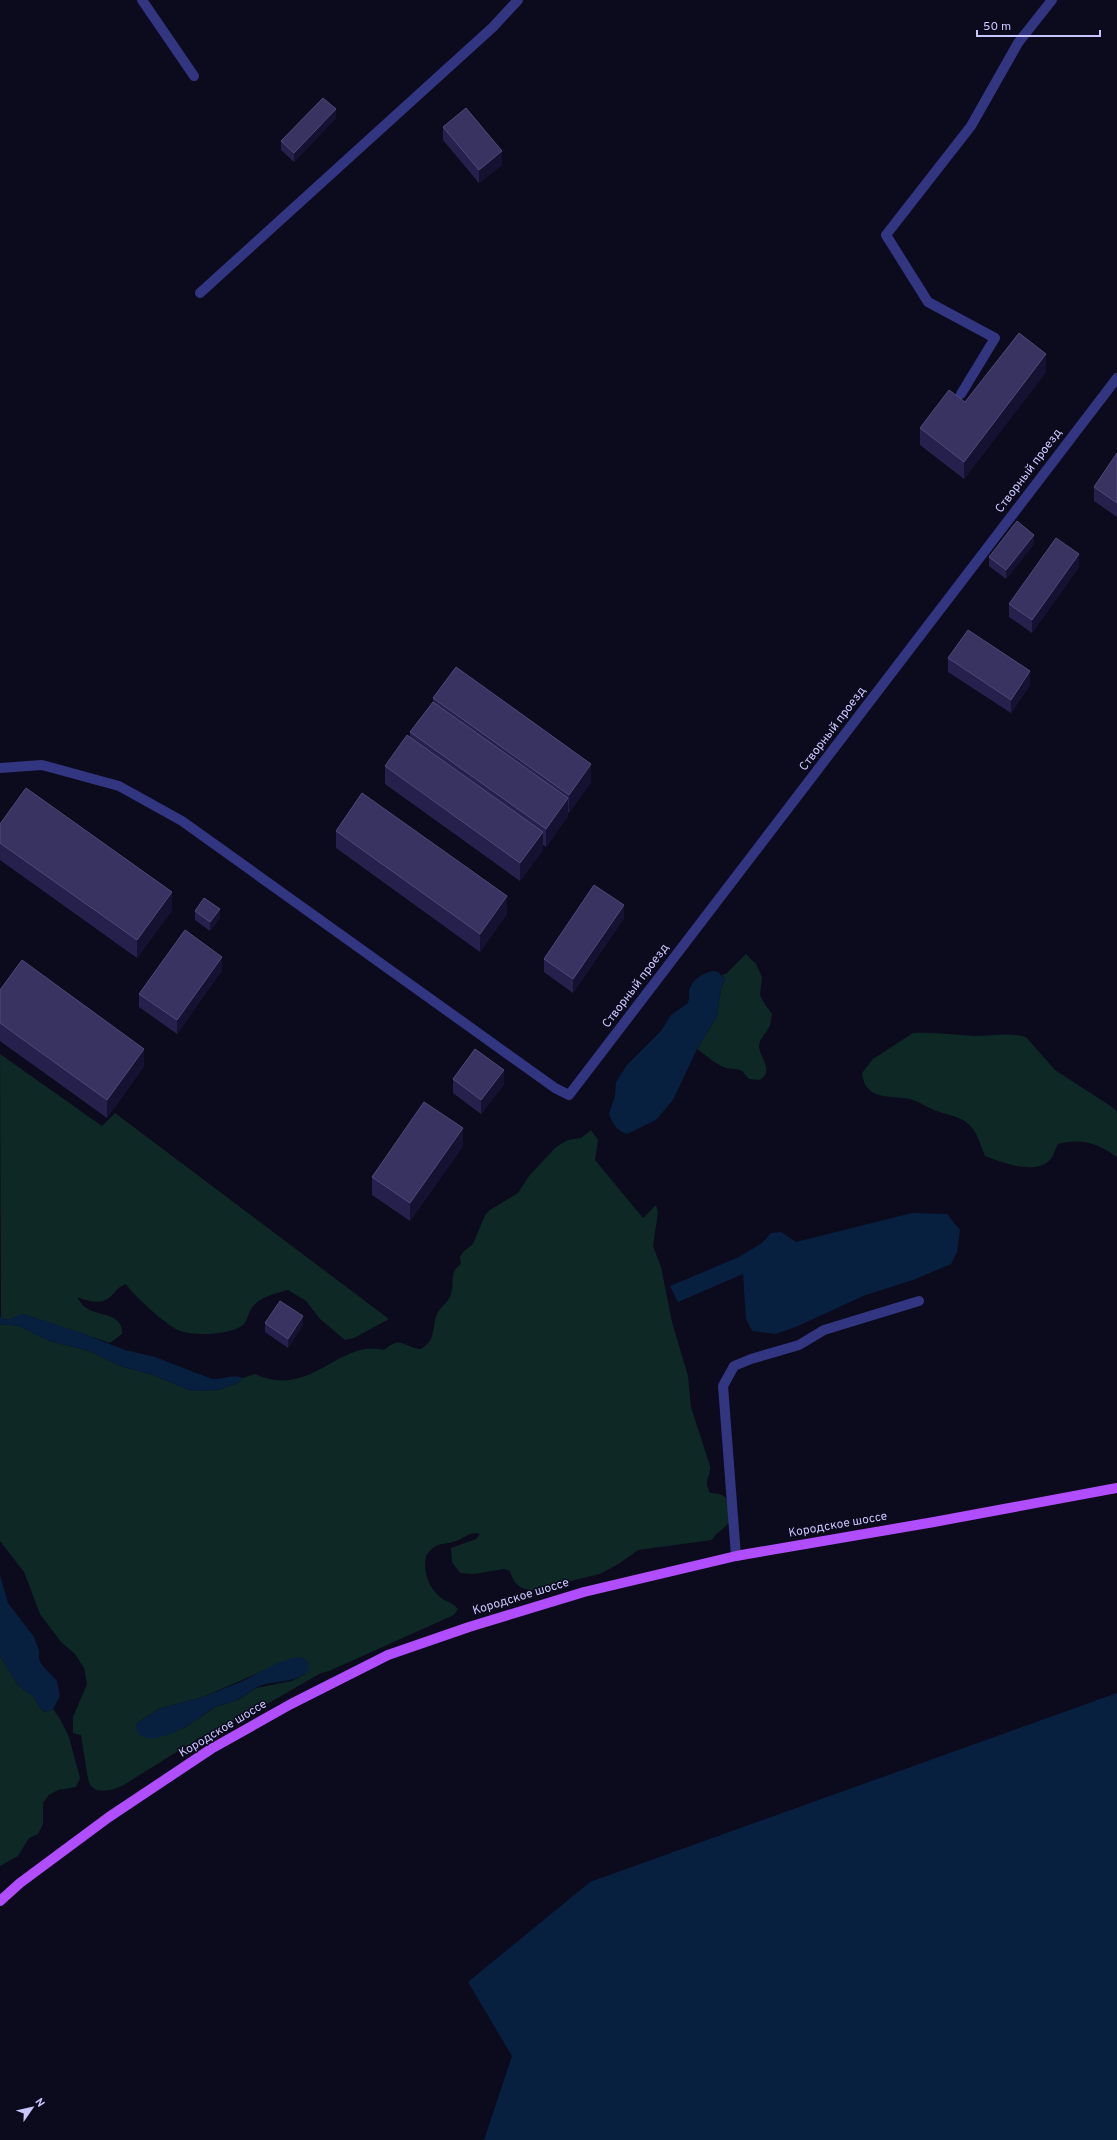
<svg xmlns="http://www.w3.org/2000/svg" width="1117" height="2140" font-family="Overpass,sans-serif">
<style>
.green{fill:#0d2825;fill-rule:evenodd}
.water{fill:#07203f}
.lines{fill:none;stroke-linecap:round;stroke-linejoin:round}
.minor{stroke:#323580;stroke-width:10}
.major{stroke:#af4dff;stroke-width:10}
.wall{fill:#26214c}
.shaded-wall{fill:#141131}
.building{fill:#383360;stroke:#4e4a79}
.labels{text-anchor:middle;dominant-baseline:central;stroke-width:3;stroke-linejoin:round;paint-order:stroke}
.street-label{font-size:12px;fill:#c9c6ff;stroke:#0c0a1d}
</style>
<rect width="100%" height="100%" fill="#0c0a1d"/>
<g class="green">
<path d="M746 954 756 964 762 977 760 995 764 1003 772 1014C771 1019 771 1025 768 1029 765 1035 760 1038 759 1046 759 1057 775 1070 760 1080L749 1079 742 1071C737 1068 732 1070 726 1068 716 1065 706 1055 697 1049L717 1016 721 989 725 979 722 975 727 973Z"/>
<path d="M913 1033C934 1032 954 1035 974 1036 992 1036 1009 1032 1026 1037L1055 1070 1115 1109 1117 1113V1157C1097 1143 1082 1138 1058 1144 1055 1149 1054 1156 1049 1161 1033 1175 1001 1162 985 1156 980 1144 977 1130 966 1122 958 1116 944 1114 934 1110 926 1107 919 1101 909 1099 889 1095 865 1101 862 1073L873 1059Z"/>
<path d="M0 1054 102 1126 115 1113 389 1319 354 1338 345 1340 320 1319 306 1301 288 1290C276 1293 261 1297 253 1306 248 1312 248 1321 243 1325 231 1335 193 1337 178 1330 166 1325 133 1295 126 1284 116 1288 118 1290 111 1296 101 1306 88 1301 77 1297 80 1301 83 1307 88 1309 100 1316 124 1314 122 1334L110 1343 23 1314 10 1320 1 1318Z"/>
<path d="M591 1130 598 1140 595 1160 643 1218 656 1205 658 1212 653 1246 661 1267 672 1322 688 1376 691 1407 710 1466C711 1478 703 1479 710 1493 715 1493 722 1494 725 1497 730 1502 732 1516 729 1522 725 1529 716 1532 712 1540L638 1550 620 1563 600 1574 533 1590C520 1590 513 1583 510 1571L504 1569 474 1574 460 1573 452 1562 451 1548 476 1539 480 1534C469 1531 465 1538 456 1541 442 1546 436 1541 426 1556 423 1571 428 1587 440 1597 446 1602 453 1602 458 1609L454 1615 329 1671 321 1673 262 1707 199 1738 122 1786C110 1791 92 1796 88 1779L81 1735 73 1733V1717L87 1684 84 1668 75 1654 61 1642 40 1614 24 1572 0 1541V1324L19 1326 50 1341 89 1351 120 1366 150 1374 192 1391 218 1390 237 1383 243 1378 255 1374C311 1400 339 1338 384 1350 402 1334 404 1348 421 1349 437 1339 431 1329 437 1314 441 1306 448 1303 451 1294 455 1282 448 1273 461 1264L460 1257 463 1252 473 1244 485 1215 490 1210 518 1193 529 1176 556 1147 568 1140 581 1138ZM272 1667 305 1674 292 1681 256 1688 238 1700 215 1707 184 1728 154 1738 136 1724 158 1709 203 1697Z"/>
<path d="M0 1656 18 1685 34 1697 40 1708 45 1712 53 1709 60 1719 69 1737 80 1778 76 1787 58 1790 49 1795 43 1803V1824L38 1834 29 1838 18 1856 0 1866Z"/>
</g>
<g class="water">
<path d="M713 971 718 972 725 979 721 989 717 1016 697 1049 673 1100 656 1120 627 1134C618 1132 612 1123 609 1114L615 1096 616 1082 627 1065 661 1031 671 1015 687 1004C690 1000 689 996 689 991 691 980 703 973 713 971Z"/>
<path d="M912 1213 947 1214 960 1230 957 1252 951 1264 913 1280 863 1296 798 1326 776 1334 752 1331 746 1319 743 1274 678 1302 670 1286 739 1257 762 1243 771 1233 781 1232 796 1242Z"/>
<path d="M23 1314 76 1331 125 1350 155 1357 212 1379C223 1380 232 1373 243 1378L237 1383 218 1390 192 1391 150 1374 120 1366 89 1351 50 1341 19 1326 0 1324V1317C9 1323 13 1316 23 1314Z"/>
<path d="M0 1575 8 1603 34 1637 39 1651V1659L42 1665 57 1681 60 1696 53 1709 46 1712 40 1708 34 1697 18 1685 0 1656Z"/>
<path d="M297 1657 304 1658 309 1663V1670C294 1685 275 1679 257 1687 250 1691 244 1697 237 1700 229 1704 220 1704 213 1708 203 1714 195 1722 185 1727 172 1735 136 1749 136 1724L158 1709 203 1697 243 1681 278 1663Z"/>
<path d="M1117 1693V2140H484L512 2056 468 1982 590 1882Z"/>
</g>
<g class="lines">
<g class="minor">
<path d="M142 0 194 76"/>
<path d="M200 293 493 27 518 0"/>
<path d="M961 394 995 338 928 302 886 235 971 126 1018 43 1052 0"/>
<path d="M0 768 42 765 119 786 182 821 555 1088 569 1095 1117 378"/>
<path d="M736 1556 723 1386 734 1366 751 1359 799 1345 824 1330 919 1301"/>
</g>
<path class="major" d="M0 1901 20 1883 109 1817 211 1749 291 1704 388 1655 469 1627 584 1592 736 1556 934 1522 1117 1488"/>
</g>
<g class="wall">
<path d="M336 118 294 162 281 150V141Z"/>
<path d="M443 127 502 165 479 183 443 140Z"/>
<path d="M1046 372 964 479 920 445V428L965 402Z"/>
<path d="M1117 453V517L1094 501V487Z"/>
<path d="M1034 544 1006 579 989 566V557Z"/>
<path d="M1079 567 1032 633 1009 617V604Z"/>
<path d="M948 658 1030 685 1011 713 948 672Z"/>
<path d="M433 698 591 782 569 813 568 812V816L546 847 543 845V850L520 881 385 784V766L410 737V732L433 702Z"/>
<path d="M0 824 172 910 137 958 0 860Z"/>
<path d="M336 831 507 914 480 952 336 848Z"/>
<path d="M195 911 220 918 210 931 195 920Z"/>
<path d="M624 918 573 993 544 972V959Z"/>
<path d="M222 970 177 1034 139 1007V994Z"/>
<path d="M0 990 144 1066 107 1118 0 1041Z"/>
<path d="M453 1079 504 1084 481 1114 453 1093Z"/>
<path d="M463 1146 410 1221 372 1195V1177Z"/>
<path d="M265 1323 303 1325 288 1348 265 1332Z"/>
</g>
<g class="shaded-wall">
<path d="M336 109V118L294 162V153Z"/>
<path d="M502 151V165L479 183V170Z"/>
<path d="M1046 354V372L964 479V462Z"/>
<path d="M1034 535V544L1006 579V570Z"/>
<path d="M1079 554V567L1032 633V620Z"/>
<path d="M1030 671V685L1011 713V700Z"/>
<path d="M591 764V782L569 813V795Z"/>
<path d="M568 798V816L546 847V829Z"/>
<path d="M543 832V850L520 881V863Z"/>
<path d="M172 892V910L137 958V940Z"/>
<path d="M507 896V914L480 952V934Z"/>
<path d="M624 905V918L573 993V979Z"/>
<path d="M220 909V918L210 931V922Z"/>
<path d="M222 957V970L177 1034V1020Z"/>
<path d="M144 1049V1066L107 1118V1100Z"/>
<path d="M504 1070V1084L481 1114V1100Z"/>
<path d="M463 1128V1146L410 1221V1203Z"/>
<path d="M303 1316V1325L288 1348V1339Z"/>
</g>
<g class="building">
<path d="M323 98 336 109 294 153 281 141Z"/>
<path d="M466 108 502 151 479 170 443 127Z"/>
<path d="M1019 333 1046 354 964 462 920 428 949 390 965 402Z"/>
<path d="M1117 453V503L1094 487Z"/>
<path d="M1017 521 1034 535 1006 570 989 557Z"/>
<path d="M1056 538 1079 554 1032 620 1009 604Z"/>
<path d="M968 630 1030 671 1011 700 948 658Z"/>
<path d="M456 667 591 764 569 795 433 698Z"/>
<path d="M433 702 568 798 546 829 410 732Z"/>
<path d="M407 735 543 832 520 863 385 766Z"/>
<path d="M26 788 172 892 137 940 0 843V824Z"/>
<path d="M362 793 507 896 480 934 336 831Z"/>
<path d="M594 885 624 905 573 979 544 959Z"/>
<path d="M204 898 220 909 210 922 195 911Z"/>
<path d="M185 930 222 957 177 1020 139 994Z"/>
<path d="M22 960 144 1049 107 1100 0 1023V990Z"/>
<path d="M475 1049 504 1070 481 1100 453 1079Z"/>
<path d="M424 1102 463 1128 410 1203 372 1177Z"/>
<path d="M280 1301 303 1316 288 1339 265 1323Z"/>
</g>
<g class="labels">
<g class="street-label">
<text transform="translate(1029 471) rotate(-53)">Створный проезд</text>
<text transform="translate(833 729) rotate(-53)">Створный проезд</text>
<text transform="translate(636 986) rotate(-53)">Створный проезд</text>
<text transform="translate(838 1525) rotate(-10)">Кородское шоссе</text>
<text transform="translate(521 1597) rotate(-17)">Кородское шоссе</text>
<text transform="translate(223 1729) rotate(-31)">Кородское шоссе</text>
</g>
</g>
<g transform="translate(32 2108) rotate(56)" stroke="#0c0a1d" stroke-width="3" paint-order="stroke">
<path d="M0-3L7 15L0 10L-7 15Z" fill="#c9c6ff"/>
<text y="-6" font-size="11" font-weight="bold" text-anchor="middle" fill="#c9c6ff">N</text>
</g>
<path d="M977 30v6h123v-6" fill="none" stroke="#c9c6ff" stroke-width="2"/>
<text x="983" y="30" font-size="12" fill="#c9c6ff" stroke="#0c0a1d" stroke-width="3" paint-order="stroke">50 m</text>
</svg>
